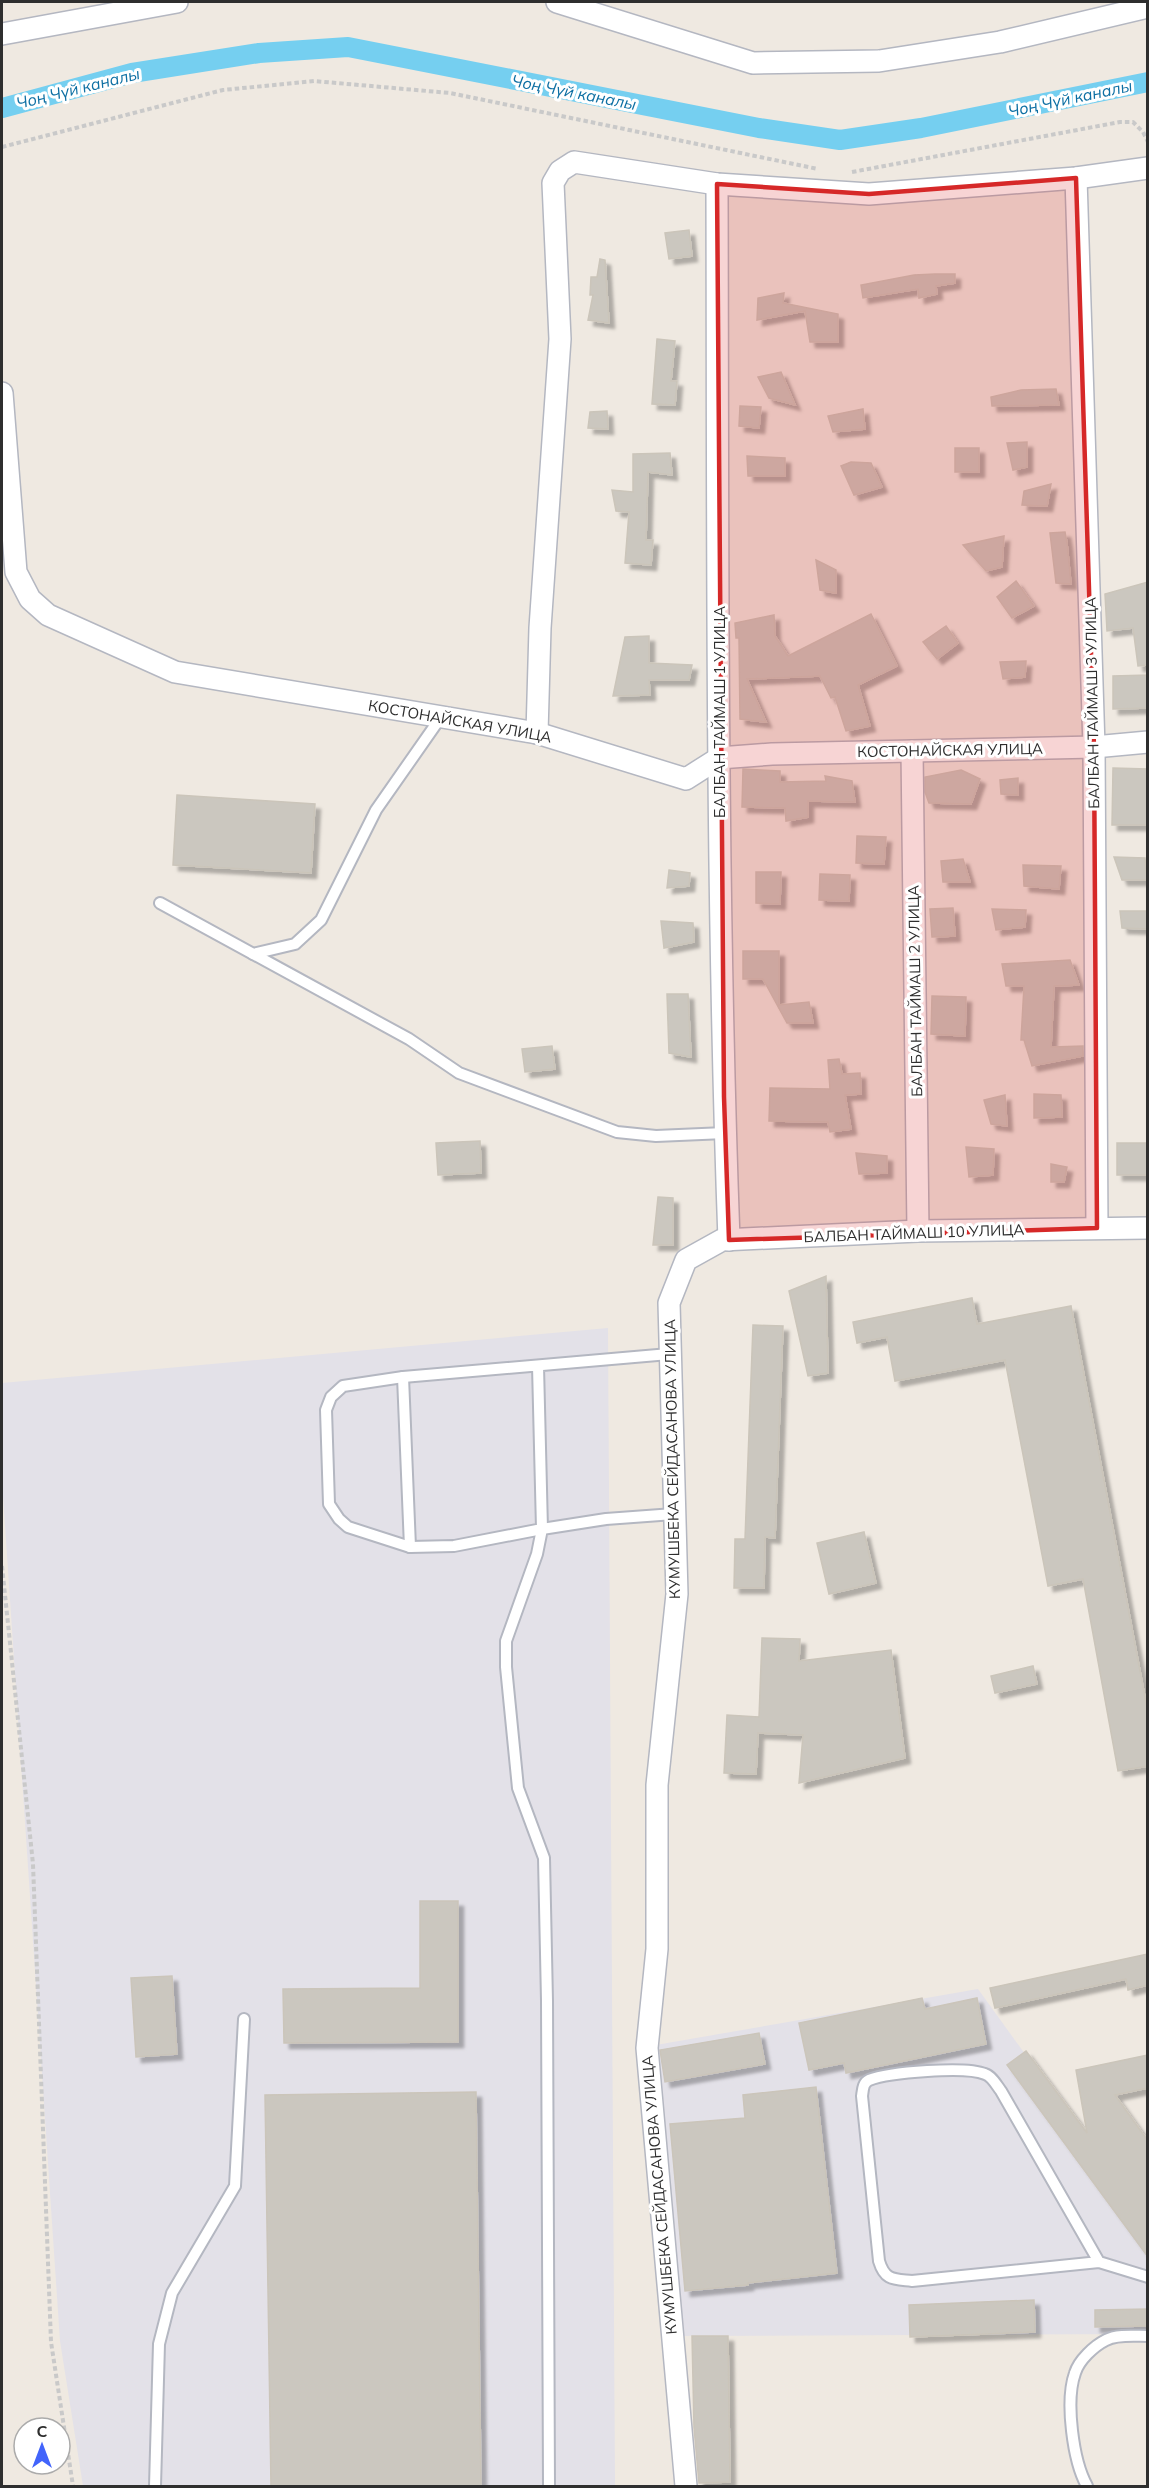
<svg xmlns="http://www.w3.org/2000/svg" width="1149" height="2488" font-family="Mulish,sans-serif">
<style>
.industrial{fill:#e3e1e8}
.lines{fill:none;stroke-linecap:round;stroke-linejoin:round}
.canal{stroke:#75cff0;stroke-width:20}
.building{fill:#cbc7bf;stroke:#cbc5ba;stroke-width:1.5;filter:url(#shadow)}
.lane-casing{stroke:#b4b7c1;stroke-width:14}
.street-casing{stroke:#b4b7c1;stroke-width:24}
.path{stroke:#c9c9c9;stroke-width:4;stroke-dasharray:4.5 3;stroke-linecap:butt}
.lane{stroke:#fff;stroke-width:10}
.street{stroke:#fff;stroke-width:21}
.marked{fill:#d62828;fill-opacity:0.2;stroke:#d62828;stroke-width:4.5;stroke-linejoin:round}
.labels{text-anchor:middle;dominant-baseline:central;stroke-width:6;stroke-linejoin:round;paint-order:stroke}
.street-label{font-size:15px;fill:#2e2e2e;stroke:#fff}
.water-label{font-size:16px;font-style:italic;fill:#0d6fa3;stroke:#fff}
</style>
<defs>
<filter id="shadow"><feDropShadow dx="5.5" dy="5.5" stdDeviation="1.5" flood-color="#0004"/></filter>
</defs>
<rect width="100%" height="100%" fill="#efe9e1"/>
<g class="industrial">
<path d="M608 1328 615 2486H83L60 2341 2 1481V1383Z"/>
<path d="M978 1989 1147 2223V2334L677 2336 656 2045Z"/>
</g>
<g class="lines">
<path class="canal" d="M2 108 132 73 259 53 348 47 759 128 840 140 921 128 1148 82"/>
</g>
<g class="building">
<path d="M689 230 692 256 669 259 665 233Z"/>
<path d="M600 259 605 260 609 323 588 320 593 295H590L591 277H597Z"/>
<path d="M935 274H955V283L936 286 937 294 919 298 918 289 863 298 861 285 914 275Z"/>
<path d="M784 293 783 303 838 314V342H810L805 311 757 320 758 298Z"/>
<path d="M657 339 675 341 671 381H677L675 405 652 404Z"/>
<path d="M781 372 795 405 769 398 758 377Z"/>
<path d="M1056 389 1059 405 992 406 991 397 1021 390Z"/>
<path d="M740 406 761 407 759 428 739 426Z"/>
<path d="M863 409 865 429 833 432 828 416Z"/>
<path d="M607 411 608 429 588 428 590 412Z"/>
<path d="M1027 442V467L1013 470 1007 443Z"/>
<rect x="955" y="448" width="24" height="24"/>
<path d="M670 453 672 475 648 472 646 540H653L651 565 625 563 629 512 616 511 612 490 633 492V454Z"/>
<path d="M747 456 785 458V476H748Z"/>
<path d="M851 462 871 463 882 487 854 495 841 466Z"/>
<path d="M1051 484 1047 506 1022 505 1024 491Z"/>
<path d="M1065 532 1067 543 1071 584 1056 583 1050 533Z"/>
<path d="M1004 536 1002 567 986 571 963 545Z"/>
<path d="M816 560 836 570V593L820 590Z"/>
<path d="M1016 581 1034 606 1012 618 997 597Z"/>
<path d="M1148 582V665L1138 666 1133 628 1107 631 1105 594Z"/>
<path d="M871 614 897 666 858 685 870 726 846 731 835 697 831 698 820 676 747 679 766 722 740 719 739 638H736L735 623 774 615 775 636 788 656Z"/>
<path d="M946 626 958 643 937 659 923 642Z"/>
<path d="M649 636V663L692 665 689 680H649L650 695 613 696 625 637Z"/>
<path d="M1026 661 1025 677 1003 679 1000 662Z"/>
<path d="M1148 675V708L1113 709V676Z"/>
<path d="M1113 768 1148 769V825H1112Z"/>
<path d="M743 769 780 771V782L826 781 825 776 852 781 855 802 808 801V817L786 821 785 808 742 807Z"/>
<path d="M961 770 980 779 971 804 929 803 925 792V777Z"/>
<path d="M1018 778V795L1001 794 1000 780Z"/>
<path d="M177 795 315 804 311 873 173 865Z"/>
<path d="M857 836 886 837 884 864 856 863Z"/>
<path d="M1114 857 1145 858 1147 880H1122Z"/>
<path d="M963 859 970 882H943L941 861Z"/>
<path d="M1023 865 1061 866 1059 889 1024 886Z"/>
<path d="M669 870 690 873 689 886 667 888Z"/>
<path d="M756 872H781L780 904 756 903Z"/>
<path d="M820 874 850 875 849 901 819 900Z"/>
<path d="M953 908 955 936 932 937 930 909Z"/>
<path d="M992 909 1026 910 1025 927 996 930Z"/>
<path d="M1120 911H1148V929L1122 928Z"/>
<path d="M661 921 693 923 694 942 664 948Z"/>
<path d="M743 951H779V1005L809 1002 813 1023H787L763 979H743Z"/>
<path d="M1070 960 1079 985 1054 986 1051 1047 1083 1046V1056L1032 1066 1024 1040H1021L1024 986H1006L1002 964Z"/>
<path d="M667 994H688L691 1057 669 1053Z"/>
<path d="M932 996 966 997 965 1036 931 1034Z"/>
<path d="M552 1046 555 1069 525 1072 522 1049Z"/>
<path d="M839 1059 842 1074 860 1073 861 1094 845 1095 851 1129 830 1132 828 1122 769 1121 770 1088 830 1089 828 1060Z"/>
<path d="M1034 1094 1061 1095 1062 1117 1034 1118Z"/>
<path d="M1005 1095 1007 1126 991 1124 984 1100Z"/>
<path d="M480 1141 481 1173 438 1175 436 1143Z"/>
<rect x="1117" y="1143" width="31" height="32"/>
<path d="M966 1147 994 1149 993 1175 969 1177Z"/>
<path d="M856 1153 887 1156V1173L859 1174Z"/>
<path d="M1051 1164 1067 1167 1064 1182H1051Z"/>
<path d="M658 1197 673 1198V1245H653Z"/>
<path d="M826 1276 828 1373 808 1376 789 1291Z"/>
<path d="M972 1298 977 1324 1071 1306 1148 1713V1766L1118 1771 1083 1579 1048 1586 1005 1360 895 1381 887 1337 857 1343 853 1322Z"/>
<path d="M753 1325 783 1326 775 1538 765 1537 764 1588H734L735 1539H745Z"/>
<path d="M864 1532 876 1583 829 1594 817 1543Z"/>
<path d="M762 1638 800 1639 799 1661 891 1650 905 1758 799 1783 803 1735 758 1733 756 1774 724 1773 727 1715 759 1717Z"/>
<path d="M1033 1666 1037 1684 995 1693 991 1676Z"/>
<path d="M420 1901H458V2042L284 2043 283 1989 420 1988Z"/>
<path d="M1148 1954V1985L1128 1990 1126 1979 995 2008 990 1988Z"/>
<path d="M172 1976 177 2054 136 2057 131 1978Z"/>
<path d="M922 1998 925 2009 977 1998 986 2044 846 2073 844 2063 809 2070 799 2023Z"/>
<path d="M759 2033 765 2064 665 2082 660 2050Z"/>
<path d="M1026 2051 1087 2133 1076 2070 1148 2055V2088L1115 2095 1148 2141V2257L1007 2065Z"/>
<path d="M816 2087 837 2273 748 2283V2285L685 2291 670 2124 745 2118 743 2095Z"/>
<path d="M476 2092 481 2487H271L265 2095Z"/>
<path d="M1034 2300 1035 2332 910 2337 909 2305Z"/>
<path d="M1148 2309V2326L1095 2327V2310Z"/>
<path d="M692 2336H728L730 2482 699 2483 694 2427Z"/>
</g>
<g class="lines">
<defs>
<g id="lane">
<path d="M160 903 409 1039 459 1073 617 1132 656 1136 725 1133"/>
<path d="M253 954 295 944 321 920 376 810 441 717"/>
<path d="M538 1366 542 1529 454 1546 410 1547 348 1527 339 1519 329 1504 326 1410 331 1397 343 1386 403 1377 669 1354"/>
<path d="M403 1377 410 1547"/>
<path d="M1099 2262 1001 2091C997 2086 992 2076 985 2074 966 2066 889 2072 869 2080 863 2083 863 2089 862 2096L879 2261C885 2281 894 2279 912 2281L1099 2262 1148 2277"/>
<path d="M155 2486 159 2344 172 2293 235 2186 244 2019"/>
<path d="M549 2486 547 2001 544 1858 518 1788 506 1667V1641L537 1554 542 1529 606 1519 674 1514"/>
<path d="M1087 2486C1073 2461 1065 2401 1075 2373 1079 2360 1094 2346 1106 2340 1117 2334 1135 2336 1148 2336"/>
</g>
<g id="street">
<path d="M557 2 753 63 879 61 1000 42 1148 7"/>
<path d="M2 34 177 2"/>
<path d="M1076 178 1094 747 1097 1228"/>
<path d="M717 184C718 536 716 888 729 1240"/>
<path d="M2 393 16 572 30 599 48 615 175 672 537 733 686 779 719 758 772 754 1094 747 1148 742"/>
<path d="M537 733 540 628 560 339 553 183 560 171 574 162 717 184 869 194 1076 178 1148 168"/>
<path d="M912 751 918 1231"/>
<path d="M686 2486 647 2048 657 1949V1785L677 1594 669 1303 686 1260 722 1240 918 1231 1148 1228"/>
</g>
</defs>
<use href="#lane" class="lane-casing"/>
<use href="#street" class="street-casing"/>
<g class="path">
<path d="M2 147 223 90 314 81 450 93 818 169"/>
<path d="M852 172 1120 122H1133L1143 132 1148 142"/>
<path d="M2 1566 33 1864 51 2342 73 2486"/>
</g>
<use href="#lane" class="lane"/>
<use href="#street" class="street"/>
</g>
<path class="marked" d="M1076 178 1094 747 1097 1228 729 1240 724 1097 717 184 869 194Z"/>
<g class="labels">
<g class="street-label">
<text transform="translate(1092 703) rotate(-91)">БАЛБАН ТАЙМАШ 3 УЛИЦА</text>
<text transform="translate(719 712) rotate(-90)">БАЛБАН ТАЙМАШ 1 УЛИЦА</text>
<text transform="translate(460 721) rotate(10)">КОСТОНАЙСКАЯ УЛИЦА</text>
<text transform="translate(950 750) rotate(-1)">КОСТОНАЙСКАЯ УЛИЦА</text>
<text transform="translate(915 991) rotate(-91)">БАЛБАН ТАЙМАШ 2 УЛИЦА</text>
<text transform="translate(914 1233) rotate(-2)">БАЛБАН ТАЙМАШ 10 УЛИЦА</text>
<text transform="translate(672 1459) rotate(-91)">КУМУШБЕКА СЕЙДАСАНОВА УЛИЦА</text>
<text transform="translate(659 2195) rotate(-95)">КУМУШБЕКА СЕЙДАСАНОВА УЛИЦА</text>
</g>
<g class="water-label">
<text transform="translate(78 88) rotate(-14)">Чоң Чүй каналы</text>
<text transform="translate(574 92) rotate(11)">Чоң Чүй каналы</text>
<text transform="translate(1070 98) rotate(-12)">Чоң Чүй каналы</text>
</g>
</g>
<rect width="1149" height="2488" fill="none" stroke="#2e2e2e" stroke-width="6"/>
<g transform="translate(42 2446)"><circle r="28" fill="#ffffff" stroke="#ababab" stroke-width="1.5"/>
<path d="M0-4.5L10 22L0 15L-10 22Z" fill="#4264fb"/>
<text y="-9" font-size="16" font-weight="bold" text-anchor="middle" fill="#2e2e2e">С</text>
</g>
</svg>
